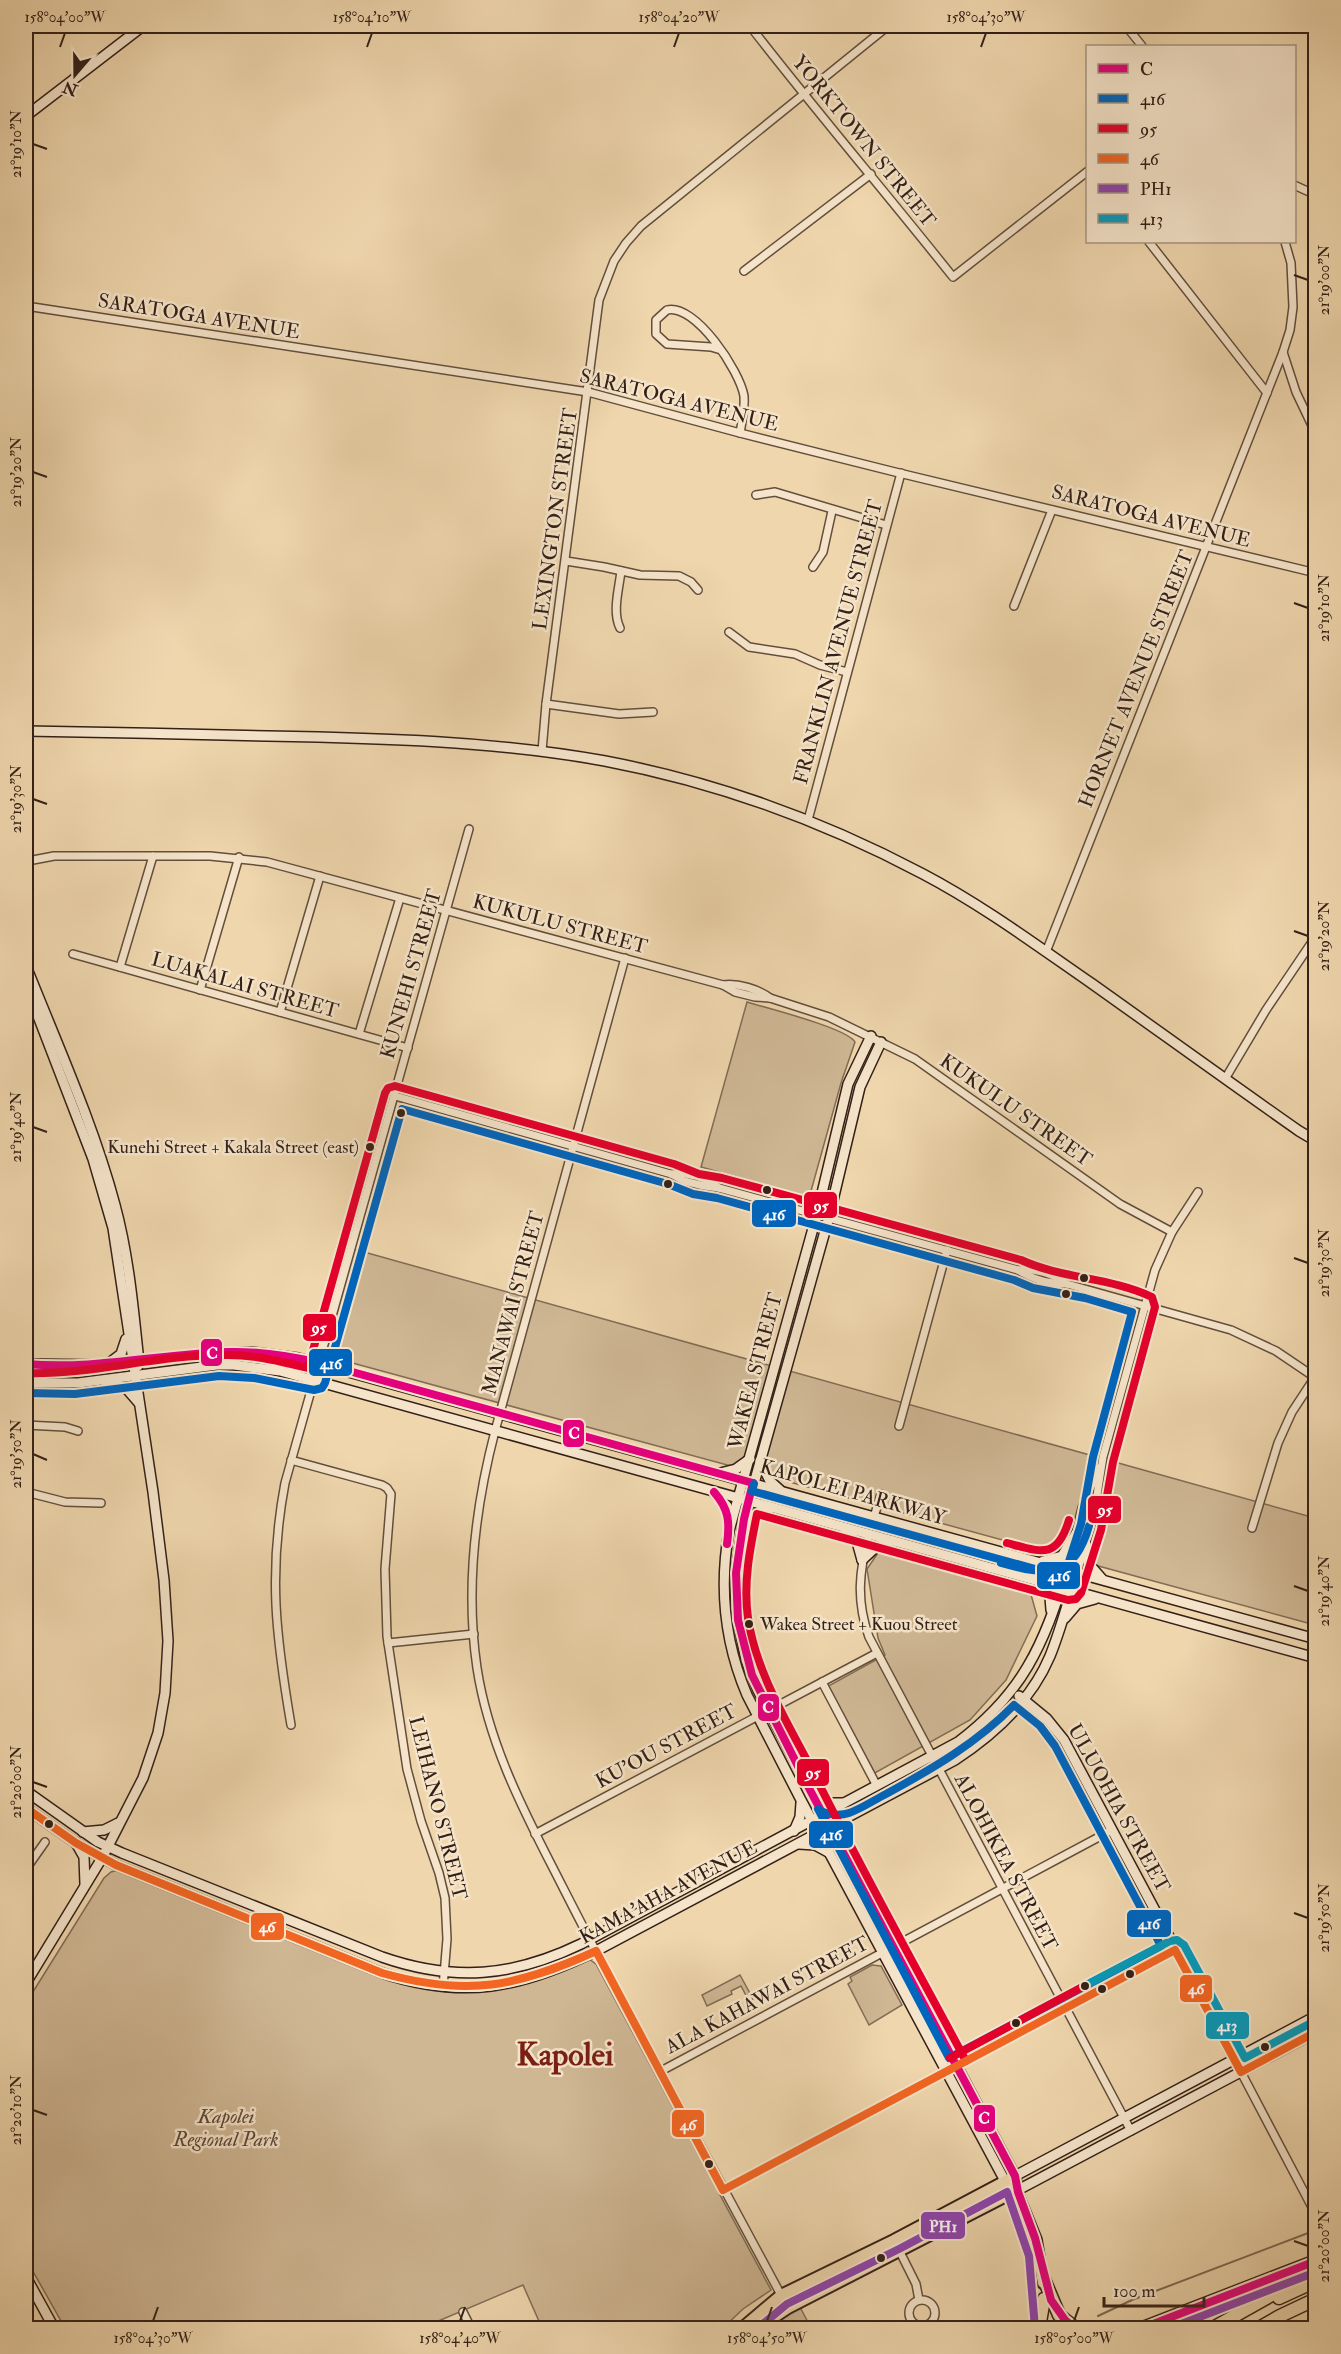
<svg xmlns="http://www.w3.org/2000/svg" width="1341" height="2354" font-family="'IM FELL Double Pica',serif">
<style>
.green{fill:#cfb794;stroke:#816c56;stroke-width:1.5}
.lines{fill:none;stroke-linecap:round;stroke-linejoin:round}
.stream{stroke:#7d6852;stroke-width:2}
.street-casing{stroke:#624e3c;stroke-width:10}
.secondary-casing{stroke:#332017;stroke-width:12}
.primary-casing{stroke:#332017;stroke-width:14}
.highway-casing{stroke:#332017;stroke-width:15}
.street{stroke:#f5e4ca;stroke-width:7}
.secondary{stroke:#f5e4ca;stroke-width:9}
.primary{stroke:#efd6ad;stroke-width:10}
.highway{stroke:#efd6ad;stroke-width:12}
.bus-1-casing{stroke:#f5e4ca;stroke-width:12}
.bus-2-casing{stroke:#f5e4ca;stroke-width:12}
.bus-3-casing{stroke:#f5e4ca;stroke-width:12}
.bus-4-casing{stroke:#f5e4ca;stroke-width:12}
.bus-5-casing{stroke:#f5e4ca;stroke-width:12}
.bus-6-casing{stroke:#f5e4ca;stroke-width:12}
.bus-1{stroke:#e5007d;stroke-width:8}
.bus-2{stroke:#0065bd;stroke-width:8}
.bus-3{stroke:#e4002b;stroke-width:8}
.bus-4{stroke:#f26522;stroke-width:8}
.bus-5{stroke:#8e44ad;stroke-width:8}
.bus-6{stroke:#059bbc;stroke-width:8}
.ticks{fill:none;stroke:#332017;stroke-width:2}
.bus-dot{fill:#332017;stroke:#f5e4ca;stroke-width:2}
.labels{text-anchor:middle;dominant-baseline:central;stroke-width:5;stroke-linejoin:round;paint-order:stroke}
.bus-label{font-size:18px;fill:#332017;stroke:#f5e4ca;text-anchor:end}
.street-label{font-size:20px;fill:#332017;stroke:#f5e4ca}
.park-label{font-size:20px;font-style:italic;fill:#5a4636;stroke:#f5e4ca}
.town-label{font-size:32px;font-weight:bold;fill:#7a1f14;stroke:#f5e4ca}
.line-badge{stroke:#f5e4ca;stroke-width:2}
.badge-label{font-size:16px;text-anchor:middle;font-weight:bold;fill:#fff}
.neatline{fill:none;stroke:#332017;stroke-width:2}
.ticks-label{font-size:15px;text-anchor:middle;fill:#332017}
</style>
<rect width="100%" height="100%" fill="#efd6ad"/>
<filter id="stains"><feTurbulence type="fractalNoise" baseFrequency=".00333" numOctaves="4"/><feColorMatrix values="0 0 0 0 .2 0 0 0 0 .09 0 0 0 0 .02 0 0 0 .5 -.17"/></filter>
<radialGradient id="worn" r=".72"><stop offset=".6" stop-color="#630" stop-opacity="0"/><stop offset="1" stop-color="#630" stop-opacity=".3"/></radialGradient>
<g class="green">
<path d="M747 1002C766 1008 847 1028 855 1042L841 1083 811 1191 807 1194 801 1195 701 1167Z"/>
<path d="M339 1245 1315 1518V1625L312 1352Z"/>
<path d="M882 1547 1030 1591 1037 1616 1006 1680 970 1720 873 1774 823 1689 885 1655 878 1638 867 1569Z"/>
<path d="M118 1870 383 1976 474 1989 589 1959 596 1964 771 2290 743 2309 723 2328H542L523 2285 422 2328H65L26 2259V2003L104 1878 111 1872Z"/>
<path d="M872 1965 881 1966 902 2005 869 2025 848 1984 852 1981 850 1977Z"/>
<path d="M740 1975 753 1999 750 2003 741 1986 731 1991 732 1994 707 2006 702 1995Z"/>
<path d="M800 2307 811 2328H769Z"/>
</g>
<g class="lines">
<path class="stream" d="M1098 2316 1132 2300 1316 2230"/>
<defs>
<g id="street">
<path d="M750 26C816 111 886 193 953 277L1088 171"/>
<path d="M1126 26 1142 46"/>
<path d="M1294 185 1316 195"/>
<path d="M1149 242 1267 393"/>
<path d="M1285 242 1291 263 1293 307 1290 330 1283 352 1296 392 1316 434"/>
<path d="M744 271 871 174"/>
<path d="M26 306 588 392 740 433 899 473 1316 573"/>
<path d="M721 350 711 347 667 344 656 334V320L667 310C695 303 740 371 744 396 745 408 742 421 740 433"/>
<path d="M756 495 775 492 886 525"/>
<path d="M566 561 604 567 640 575 679 576 691 582 698 590"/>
<path d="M813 567 823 552 832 511"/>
<path d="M1014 606 1052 510"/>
<path d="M620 628C612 612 619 589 621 571"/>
<path d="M729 632 749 647 795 654 820 665 847 672"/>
<path d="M546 704 619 714 653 712"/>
<path d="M542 751 546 704 599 300 614 261 626 243 641 226 888 26"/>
<path d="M808 820 901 473"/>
<path d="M33 860 54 856H210L267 862 723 985 735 992 755 997 770 998 829 1017 915 1059 1120 1204 1172 1232"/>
<path d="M1046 952 1283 352"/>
<path d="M73 954 408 1048"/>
<path d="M625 958 495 1431C475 1508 465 1587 477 1668 488 1740 520 1804 553 1868 573 1907 592 1945 613 1983 671 2091 730 2200 788 2308"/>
<path d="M120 967 153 856"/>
<path d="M723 985C738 983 758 989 770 998"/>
<path d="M200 990 239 857"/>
<path d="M280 1012 320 876"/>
<path d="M359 1034 400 898"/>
<path d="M1225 1079 1266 1010 1316 936"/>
<path d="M395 1096 671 1174 684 1181 704 1186 719 1188 1018 1270C1032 1279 1050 1284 1067 1284L1231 1330 1276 1351 1316 1378"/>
<path d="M671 1174C687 1172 707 1178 719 1188"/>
<path d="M1018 1270C1034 1268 1054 1274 1067 1284"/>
<path d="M26 1425 65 1427 78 1431"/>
<path d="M899 1426 947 1250"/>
<path d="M291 1460 382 1485 387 1488 391 1494 385 1569 387 1636 407 1769 421 1821 439 1873 445 1898 447 1939 443 1987"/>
<path d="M26 1492 65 1502 101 1503"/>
<path d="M874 1517 881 1494"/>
<path d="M1252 1528 1278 1443 1292 1412 1315 1377"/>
<path d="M869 1534C859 1571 856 1601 869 1637L1131 2131"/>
<path d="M1067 1570 1082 1508 1099 1468"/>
<path d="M1077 1573 1094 1514 1103 1457 1155 1270 1172 1232 1198 1192"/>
<path d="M388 1643 474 1634"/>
<path d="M822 1682 877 1786"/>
<path d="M291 1725C276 1637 268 1573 285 1483L469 829"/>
<path d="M535 1834 877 1653"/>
<path d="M26 1869 45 1842"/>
<path d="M661 2071 1112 1830"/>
<path d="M1241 2072 1313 2209"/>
<path d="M723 2190 1175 1950"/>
<path d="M894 2240 916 2284 919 2300"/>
<circle cx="922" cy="2313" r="13"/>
<path d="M463 2312 471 2328"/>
</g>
<g id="secondary">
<path d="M26 116 143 26"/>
<path d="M26 731C106 732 187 734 267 736 380 738 494 741 605 761 716 782 823 821 923 874 982 905 1036 945 1091 983 1160 1032 1229 1082 1299 1131L1316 1141"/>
<path d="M26 966C57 1044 93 1123 115 1205 128 1253 133 1304 138 1353V1366"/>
<path d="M26 985 93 1159 113 1228 153 1492 164 1580 168 1641 165 1693 158 1733 143 1778 102 1858 26 1983"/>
<path d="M871 1036 848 1084 817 1214 729 1531C719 1588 724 1641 747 1695L801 1800 1005 2181 1016 2191 1316 2032"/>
<path d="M881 1042 860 1087 829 1217 744 1519 736 1573V1609L746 1660 758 1690 1015 2176 1316 2016"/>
<path d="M109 1363 121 1354 126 1339"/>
<path d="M26 1364 104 1365 215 1353 251 1352 298 1358 1316 1639"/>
<path d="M104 1381 126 1388 139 1403"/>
<path d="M26 1383H78L217 1365H234L280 1371 1316 1658"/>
<path d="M760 1461 770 1481 780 1490"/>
<path d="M720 1473 736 1469 750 1459"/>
<path d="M714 1492 727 1506 731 1520"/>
<path d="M744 1528 756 1514 771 1508"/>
<path d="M845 1529 857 1542 862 1560"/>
<path d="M1086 1544 1088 1563 1102 1579"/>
<path d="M862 1560 876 1547 893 1541"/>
<path d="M1043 1561 1062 1556 1077 1532"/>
<path d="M1039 1583 1050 1597 1051 1610"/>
<path d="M1065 1618 1077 1604 1095 1599"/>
<path d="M1019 1696 1047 1719 1064 1740 1237 2064"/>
<path d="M26 1791 98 1842 122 1853 382 1957C454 1982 513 1977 581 1944L958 1742C1023 1693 1043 1646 1067 1570"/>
<path d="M814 1795 827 1803H843"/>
<path d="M26 1808 76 1843 116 1865 382 1973C464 2000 520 1988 596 1951L955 1760C995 1734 1031 1701 1050 1656 1061 1629 1068 1601 1077 1573"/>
<path d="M794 1831 800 1817 801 1803"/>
<path d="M83 1832 104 1830 118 1823"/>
<path d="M76 1843 84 1857 85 1884"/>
<path d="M799 1844 815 1845 828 1852"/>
<path d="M840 1846 842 1831 848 1817"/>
<path d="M26 2277 54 2328"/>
</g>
<g id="primary">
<path d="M742 2328 781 2295 894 2240 1015 2176 1016 2191 1036 2240 1043 2283"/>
<path d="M761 2328 770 2320 788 2308 1016 2191"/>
</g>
<g id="highway">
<path d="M1043 2277 1059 2315 1075 2328"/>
<path d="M1279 2298 1316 2281"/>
<path d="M1039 2328 1044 2299"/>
<path d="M1143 2328 1316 2261"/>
<path d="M1213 2328 1316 2270"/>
<path d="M1259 2328 1280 2316 1316 2299"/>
</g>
</defs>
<use href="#street" class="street-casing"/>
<use href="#secondary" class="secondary-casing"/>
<use href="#primary" class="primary-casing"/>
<use href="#highway" class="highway-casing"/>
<use href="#street" class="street"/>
<use href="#secondary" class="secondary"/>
<use href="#primary" class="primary"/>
<use href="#highway" class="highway"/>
<defs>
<g id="bus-1">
<path d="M26 1364C95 1370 160 1354 228 1352 259 1351 290 1356 320 1363L753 1483"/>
<path d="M753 1483 744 1519 736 1573 738 1620 752 1675 811 1792 1015 2176 1018 2192 1035 2238 1051 2300 1065 2320 1075 2328"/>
<path d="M714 1492C729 1509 730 1522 727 1544"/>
<path d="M1143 2328 1316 2261"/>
</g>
<g id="bus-2">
<path d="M26 1393 75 1394 219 1376 254 1378 314 1390 322 1388 325 1383 402 1109 668 1184 693 1194 717 1198 1014 1280 1033 1288 1085 1298 1132 1312 1093 1457 1081 1524 1064 1577 752 1491 754 1484"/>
<path d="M1001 1563C1048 1576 1074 1579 1089 1526"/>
<path d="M1014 1705 1040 1726 1055 1746 1161 1946 949 2058 818 1809C825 1815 840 1816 849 1813 861 1809 874 1800 886 1794 932 1769 977 1743 1014 1705Z"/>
</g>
<g id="bus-3">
<path d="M26 1373C93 1375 156 1355 222 1355 251 1354 279 1361 308 1368L385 1093 388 1088 395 1086 674 1164 699 1174 722 1178 1021 1260C1062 1279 1110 1277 1152 1297L1155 1307 1113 1462 1101 1530 1081 1593 1076 1599 1068 1600 757 1514C750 1548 743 1583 748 1618 756 1672 786 1720 811 1768 860 1867 914 1964 966 2061"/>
<path d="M1007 1543C1041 1552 1057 1560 1069 1520"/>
<path d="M950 2058 1086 1985"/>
</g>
<path id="bus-4" d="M26 1808 76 1843 116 1865 382 1973C467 1997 517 1987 596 1951L723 2190 1175 1950 1241 2072 1316 2032"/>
<g id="bus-5">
<path d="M758 2328 787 2304 899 2249 1007 2192 1029 2256 1035 2328"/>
<path d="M1171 2328 1316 2272"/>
</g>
<path id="bus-6" d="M1086 1985 1170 1941 1177 1940 1184 1945 1245 2058 1311 2023"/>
</defs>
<use href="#bus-1" class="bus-1-casing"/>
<use href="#bus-2" class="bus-2-casing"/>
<use href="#bus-3" class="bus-3-casing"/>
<use href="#bus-4" class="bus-4-casing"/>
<use href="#bus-5" class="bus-5-casing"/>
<use href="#bus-6" class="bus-6-casing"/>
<use href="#bus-1" class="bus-1"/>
<use href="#bus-2" class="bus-2"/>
<use href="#bus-3" class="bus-3"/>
<use href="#bus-4" class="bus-4"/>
<use href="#bus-5" class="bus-5"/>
<use href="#bus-6" class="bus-6"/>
</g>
<path class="ticks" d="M60 47 65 33M367 47 372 33M674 47 679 33M981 47 986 33M33 144 47 149M1294 275 1308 280M33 472 47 477M1294 603 1308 608M33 799 47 804M1294 931 1308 936M33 1127 47 1132M1294 1258 1308 1263M33 1454 47 1460M1294 1586 1308 1591M33 1782 47 1787M1294 1913 1308 1918M33 2110 47 2115M1294 2241 1308 2246M153 2321 158 2307M460 2321 465 2307M767 2321 772 2307M1074 2321 1079 2307"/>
<g class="bus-dot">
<circle cx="401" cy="1113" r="5"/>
<circle cx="370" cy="1147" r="5"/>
<circle cx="668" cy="1184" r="5"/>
<circle cx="767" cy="1190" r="5"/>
<circle cx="1084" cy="1278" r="5"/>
<circle cx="1066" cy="1294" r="5"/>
<circle cx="749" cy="1624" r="5"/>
<circle cx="49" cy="1824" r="5"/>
<circle cx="1130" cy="1974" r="5"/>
<circle cx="1085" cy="1986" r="5"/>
<circle cx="1102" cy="1989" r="5"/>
<circle cx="1016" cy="2023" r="5"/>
<circle cx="1265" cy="2047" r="5"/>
<circle cx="709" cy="2164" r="5"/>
<circle cx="881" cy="2258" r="5"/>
</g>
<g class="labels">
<g class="bus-label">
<text x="359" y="1147">Kunehi Street + Kakala Street (east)</text>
<text x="760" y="1624" text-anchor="start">Wakea Street + Kuou Street</text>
</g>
<g class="street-label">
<text transform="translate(864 141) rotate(51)">YORKTOWN STREET</text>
<text transform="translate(199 316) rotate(9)">SARATOGA AVENUE</text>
<text transform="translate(679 400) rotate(14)">SARATOGA AVENUE</text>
<text transform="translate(1151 516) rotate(14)">SARATOGA AVENUE</text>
<text transform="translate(555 519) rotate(-82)">LEXINGTON STREET</text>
<text transform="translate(838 642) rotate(-75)">FRANKLIN AVENUE STREET</text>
<text transform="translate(1136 679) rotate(-68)">HORNET AVENUE STREET</text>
<text transform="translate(560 924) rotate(15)">KUKULU STREET</text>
<text transform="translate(411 974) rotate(-74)">KUNEHI STREET</text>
<text transform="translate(245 985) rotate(16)">LUAKALAI STREET</text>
<text transform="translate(1016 1110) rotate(35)">KUKULU STREET</text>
<text transform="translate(513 1303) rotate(-75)">MANAWAI STREET</text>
<text transform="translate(755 1371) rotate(-75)">WAKEA STREET</text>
<text transform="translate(853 1492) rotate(16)">KAPOLEI PARKWAY</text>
<text transform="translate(666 1746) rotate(-28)">KU'OU STREET</text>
<text transform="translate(438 1808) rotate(76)">LEIHANO STREET</text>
<text transform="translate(1119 1808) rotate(61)">ULUOHIA STREET</text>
<text transform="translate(1006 1862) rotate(62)">ALOHIKEA STREET</text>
<text transform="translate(668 1892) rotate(-28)">KAMA'AHA AVENUE</text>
<text transform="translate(767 1995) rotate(-28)">ALA KAHAWAI STREET</text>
</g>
<g class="park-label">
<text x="226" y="2116">Kapolei<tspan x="226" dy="23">Regional Park</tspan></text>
</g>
<g class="town-label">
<text x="565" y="2055">Kapolei</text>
</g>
</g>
<g class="line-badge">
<rect x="803" y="1191" width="35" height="28" rx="6" fill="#e4002b"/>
<rect x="751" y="1199" width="46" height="29" rx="6" fill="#0065bd"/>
<rect x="302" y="1313" width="35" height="29" rx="6" fill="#e4002b"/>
<rect x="200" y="1338" width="23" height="29" rx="6" fill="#e5007d"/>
<rect x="308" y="1348" width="45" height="29" rx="6" fill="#0065bd"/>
<rect x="562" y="1419" width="23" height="29" rx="6" fill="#e5007d"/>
<rect x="1087" y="1495" width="35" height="29" rx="6" fill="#e4002b"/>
<rect x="1036" y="1561" width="45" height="29" rx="6" fill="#0065bd"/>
<rect x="757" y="1693" width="23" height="29" rx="6" fill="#e5007d"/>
<rect x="796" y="1758" width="34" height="29" rx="6" fill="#e4002b"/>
<rect x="808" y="1820" width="46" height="29" rx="6" fill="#0065bd"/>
<rect x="1126" y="1909" width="46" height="29" rx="6" fill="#0065bd"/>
<rect x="250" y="1912" width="35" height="29" rx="6" fill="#f26522"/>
<rect x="1179" y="1974" width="34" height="29" rx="6" fill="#f26522"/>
<rect x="1205" y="2011" width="45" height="29" rx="6" fill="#059bbc"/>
<rect x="973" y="2104" width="23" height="29" rx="6" fill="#e5007d"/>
<rect x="671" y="2109" width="34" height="29" rx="6" fill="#f26522"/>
<rect x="920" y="2211" width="46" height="29" rx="6" fill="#8e44ad"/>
</g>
<g class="badge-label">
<text x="821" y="1211">95</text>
<text x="774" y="1220">416</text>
<text x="319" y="1333">95</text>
<text x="212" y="1359">C</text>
<text x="331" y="1369">416</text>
<text x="574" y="1439">C</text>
<text x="1105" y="1515">95</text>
<text x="1059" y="1581">416</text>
<text x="768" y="1713">C</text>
<text x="813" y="1778">95</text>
<text x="831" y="1840">416</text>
<text x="1149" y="1929">416</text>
<text x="267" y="1932">46</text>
<text x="1196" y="1994">46</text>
<text x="1227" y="2031">413</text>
<text x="984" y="2124">C</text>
<text x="688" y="2130">46</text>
<text x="943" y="2232">PH1</text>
</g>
<rect width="1341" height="2354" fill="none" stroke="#efd6ad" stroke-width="66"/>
<rect x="1086" y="45" width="210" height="198" fill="#f5e4ca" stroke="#a79682" stroke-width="1.5"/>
<rect x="1098" y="64" width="30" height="9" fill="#e5007d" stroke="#a79682" stroke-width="1.5"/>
<text x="1140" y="75" font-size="18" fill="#332017">C</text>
<rect x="1098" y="94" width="30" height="9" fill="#0065bd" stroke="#a79682" stroke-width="1.5"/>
<text x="1140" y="105" font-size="18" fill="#332017">416</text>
<rect x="1098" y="124" width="30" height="9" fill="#e4002b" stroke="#a79682" stroke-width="1.5"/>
<text x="1140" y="135" font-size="18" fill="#332017">95</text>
<rect x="1098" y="154" width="30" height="9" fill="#f26522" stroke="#a79682" stroke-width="1.5"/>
<text x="1140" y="165" font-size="18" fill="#332017">46</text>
<rect x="1098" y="184" width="30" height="9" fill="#8e44ad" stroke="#a79682" stroke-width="1.5"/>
<text x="1140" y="195" font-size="18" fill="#332017">PH1</text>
<rect x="1098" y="214" width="30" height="9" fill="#059bbc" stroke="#a79682" stroke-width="1.5"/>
<text x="1140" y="225" font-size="18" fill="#332017">413</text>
<g transform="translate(75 75) rotate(200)" stroke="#f5e4ca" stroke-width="4.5" paint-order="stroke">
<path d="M0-4.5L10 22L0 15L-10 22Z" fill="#332017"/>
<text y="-9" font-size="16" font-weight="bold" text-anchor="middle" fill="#332017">N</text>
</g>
<path d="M1104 2297v9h100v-9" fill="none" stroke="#332017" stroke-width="3"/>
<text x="1113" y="2297" font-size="18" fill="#332017" stroke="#f5e4ca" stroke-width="4.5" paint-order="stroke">100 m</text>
<rect x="33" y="33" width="1275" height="2288" class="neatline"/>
<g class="ticks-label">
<text x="65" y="22">158°04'00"W</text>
<text x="372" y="22">158°04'10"W</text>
<text x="679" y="22">158°04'20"W</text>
<text x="986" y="22">158°04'30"W</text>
<text transform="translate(16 144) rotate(-90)" y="5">21°19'10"N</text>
<text transform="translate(1324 280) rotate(-90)" y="5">21°19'00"N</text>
<text transform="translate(16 472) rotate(-90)" y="5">21°19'20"N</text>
<text transform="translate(1324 608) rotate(-90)" y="5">21°19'10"N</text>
<text transform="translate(16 799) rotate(-90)" y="5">21°19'30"N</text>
<text transform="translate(1324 936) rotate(-90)" y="5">21°19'20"N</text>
<text transform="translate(16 1127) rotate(-90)" y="5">21°19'40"N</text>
<text transform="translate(1324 1263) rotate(-90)" y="5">21°19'30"N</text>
<text transform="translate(16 1454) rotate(-90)" y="5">21°19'50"N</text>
<text transform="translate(1324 1591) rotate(-90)" y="5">21°19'40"N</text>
<text transform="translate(16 1782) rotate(-90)" y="5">21°20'00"N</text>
<text transform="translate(1324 1918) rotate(-90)" y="5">21°19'50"N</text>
<text transform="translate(16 2110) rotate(-90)" y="5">21°20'10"N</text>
<text transform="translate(1324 2246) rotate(-90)" y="5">21°20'00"N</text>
<text x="153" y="2343">158°04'30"W</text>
<text x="460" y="2343">158°04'40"W</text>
<text x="767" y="2343">158°04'50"W</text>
<text x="1074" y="2343">158°05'00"W</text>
</g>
<rect width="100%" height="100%" filter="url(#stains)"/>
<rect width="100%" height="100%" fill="url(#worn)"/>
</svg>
